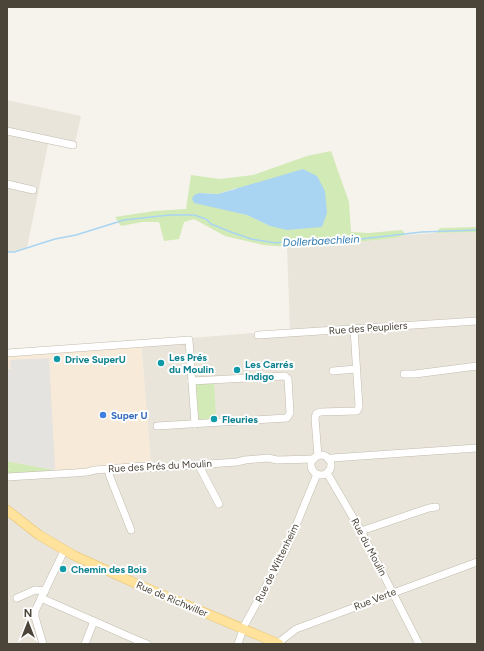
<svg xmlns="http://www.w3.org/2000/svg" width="484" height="651" font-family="Figtree,sans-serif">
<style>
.residential{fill:#eae5da}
.commercial{fill:#f7ead8}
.green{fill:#d2eab5;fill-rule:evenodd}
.parking{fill:#e5e3e0}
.water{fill:#a9d4f2}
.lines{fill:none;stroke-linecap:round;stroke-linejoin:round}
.stream{stroke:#a9d4f2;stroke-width:1.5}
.minor-casing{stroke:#c2bbae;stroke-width:8}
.major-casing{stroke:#e6c16a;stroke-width:10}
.minor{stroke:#fff;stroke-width:7}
.major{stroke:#ffe39c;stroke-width:9}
.culture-dot{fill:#0f9aa8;stroke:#fff;stroke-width:1.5}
.shop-dot{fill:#3f7fe0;stroke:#fff;stroke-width:1.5}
.labels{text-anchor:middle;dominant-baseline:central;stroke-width:4;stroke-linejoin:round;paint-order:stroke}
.street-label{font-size:10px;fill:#4b4439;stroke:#fff}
.culture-label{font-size:10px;font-weight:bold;fill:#0d838f;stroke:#fff;text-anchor:start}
.shop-label{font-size:10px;font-weight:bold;fill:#366cbe;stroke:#fff;text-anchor:start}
.water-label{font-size:11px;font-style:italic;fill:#2e7ab2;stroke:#fff}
</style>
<rect width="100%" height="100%" fill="#f6f3ec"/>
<g class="residential">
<path d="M7 100 81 116 74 148 48 144 27 248 7 252Z"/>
<path d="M477 232V644H7V475L54 472V470L151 465 141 342 290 330 287 247 349 243 395 238 406 235 436 233Z"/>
</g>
<path class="commercial" d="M141 342 151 465 54 470 7 461V349Z"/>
<g class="green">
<path d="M331 151 349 202 351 232 369 233 402 230 406 235 395 238 349 243 287 247 263 245 225 236 194 219 184 222 179 239 164 241 159 222H142L121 226 115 217 154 211 186 209 191 175 220 179 253 175 307 156ZM236 188 270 226 247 215 221 208 199 193 218 194Z"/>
<path d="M477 227V232L436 233 440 228Z"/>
<path d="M214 382 216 417H212V421L199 422 196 383Z"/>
<path d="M7 461 54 470V472L7 475V471L9 469 7 467Z"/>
</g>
<path class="parking" d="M49 358 55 467 54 470 7 461V369H11L10 360Z"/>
<path class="water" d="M303 169 317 176 325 191 327 213 322 227 287 230 270 226 247 215 194 203 192 199 194 195 199 193 218 194Z"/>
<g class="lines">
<path class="stream" d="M7 252H14L55 239 76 235 124 220 169 215H194L206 219 211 224 231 232 251 239 276 243 290 241 316 243 335 241H343L422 232 477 230"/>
<defs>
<g id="minor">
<path d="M7 131 73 145"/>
<path d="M7 184 33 190"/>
<path d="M258 335 477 321"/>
<path d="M7 353 189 340 195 424"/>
<path d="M333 371 356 369"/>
<path d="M404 374H415L477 366"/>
<path d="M157 426 287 418 290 413 288 379 285 376 192 381"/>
<circle cx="321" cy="465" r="10"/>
<path d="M318 456 315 418 316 414 320 412 357 411 359 407 354 329"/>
<path d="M328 459 332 458 477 448"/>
<path d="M198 464 219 504"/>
<path d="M108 469 110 477 131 530"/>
<path d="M327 473 361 531 419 644"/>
<path d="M7 477 74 473 87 472 95 470 143 466 152 468 237 462 245 460 268 458 277 460 314 459"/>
<path d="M361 531 429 508 436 507"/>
<path d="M17 598 35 590 45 591"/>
<path d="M41 598 139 641 137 644"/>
<path d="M139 641 147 644"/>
<path d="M278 643 296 629 477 562"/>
<path d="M43 644 35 617V611L64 551"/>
<path d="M85 644 94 621"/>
<path d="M238 644 244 626 286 550 317 474"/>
</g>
<path id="major" d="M7 510 39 535 73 555 137 584 279 644"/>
</defs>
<use href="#minor" class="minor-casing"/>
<use href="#major" class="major-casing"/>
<use href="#minor" class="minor"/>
<use href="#major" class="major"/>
</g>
<g class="culture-dot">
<circle cx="57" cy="359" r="4"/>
<circle cx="161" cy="363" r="4"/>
<circle cx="237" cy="370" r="4"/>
<circle cx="214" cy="419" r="4"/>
<circle cx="63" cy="569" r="4"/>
</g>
<circle class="shop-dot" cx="103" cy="415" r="4"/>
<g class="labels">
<g class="street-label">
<text transform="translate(368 328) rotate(-4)">Rue des Peupliers</text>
<text transform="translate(160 466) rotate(-3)">Rue des Prés du Moulin</text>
<text transform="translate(369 547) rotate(62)">Rue du Moulin</text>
<text transform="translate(277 563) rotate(-64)">Rue de Wittenheim</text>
<text transform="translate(172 599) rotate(23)">Rue de Richwiller</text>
<text transform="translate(375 599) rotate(-21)">Rue Verte</text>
</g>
<g class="culture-label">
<text x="169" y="357">Les Prés<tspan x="169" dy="12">du Moulin</tspan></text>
<text x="65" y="359">Drive SuperU</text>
<text x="245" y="364">Les Carrés<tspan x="245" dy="12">Indigo</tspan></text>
<text x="222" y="419">Fleuries</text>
<text x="71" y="569">Chemin des Bois</text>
</g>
<g class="shop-label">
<text x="111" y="415">Super U</text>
</g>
<g class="water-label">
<text transform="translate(321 241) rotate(-3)">Dollerbaechlein</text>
</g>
</g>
<rect width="484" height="651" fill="none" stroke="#4b4439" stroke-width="16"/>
<g transform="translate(28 623)" stroke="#ffffff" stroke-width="3" paint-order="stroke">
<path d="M0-3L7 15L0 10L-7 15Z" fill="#4b4439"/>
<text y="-6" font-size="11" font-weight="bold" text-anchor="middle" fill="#4b4439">N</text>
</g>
</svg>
